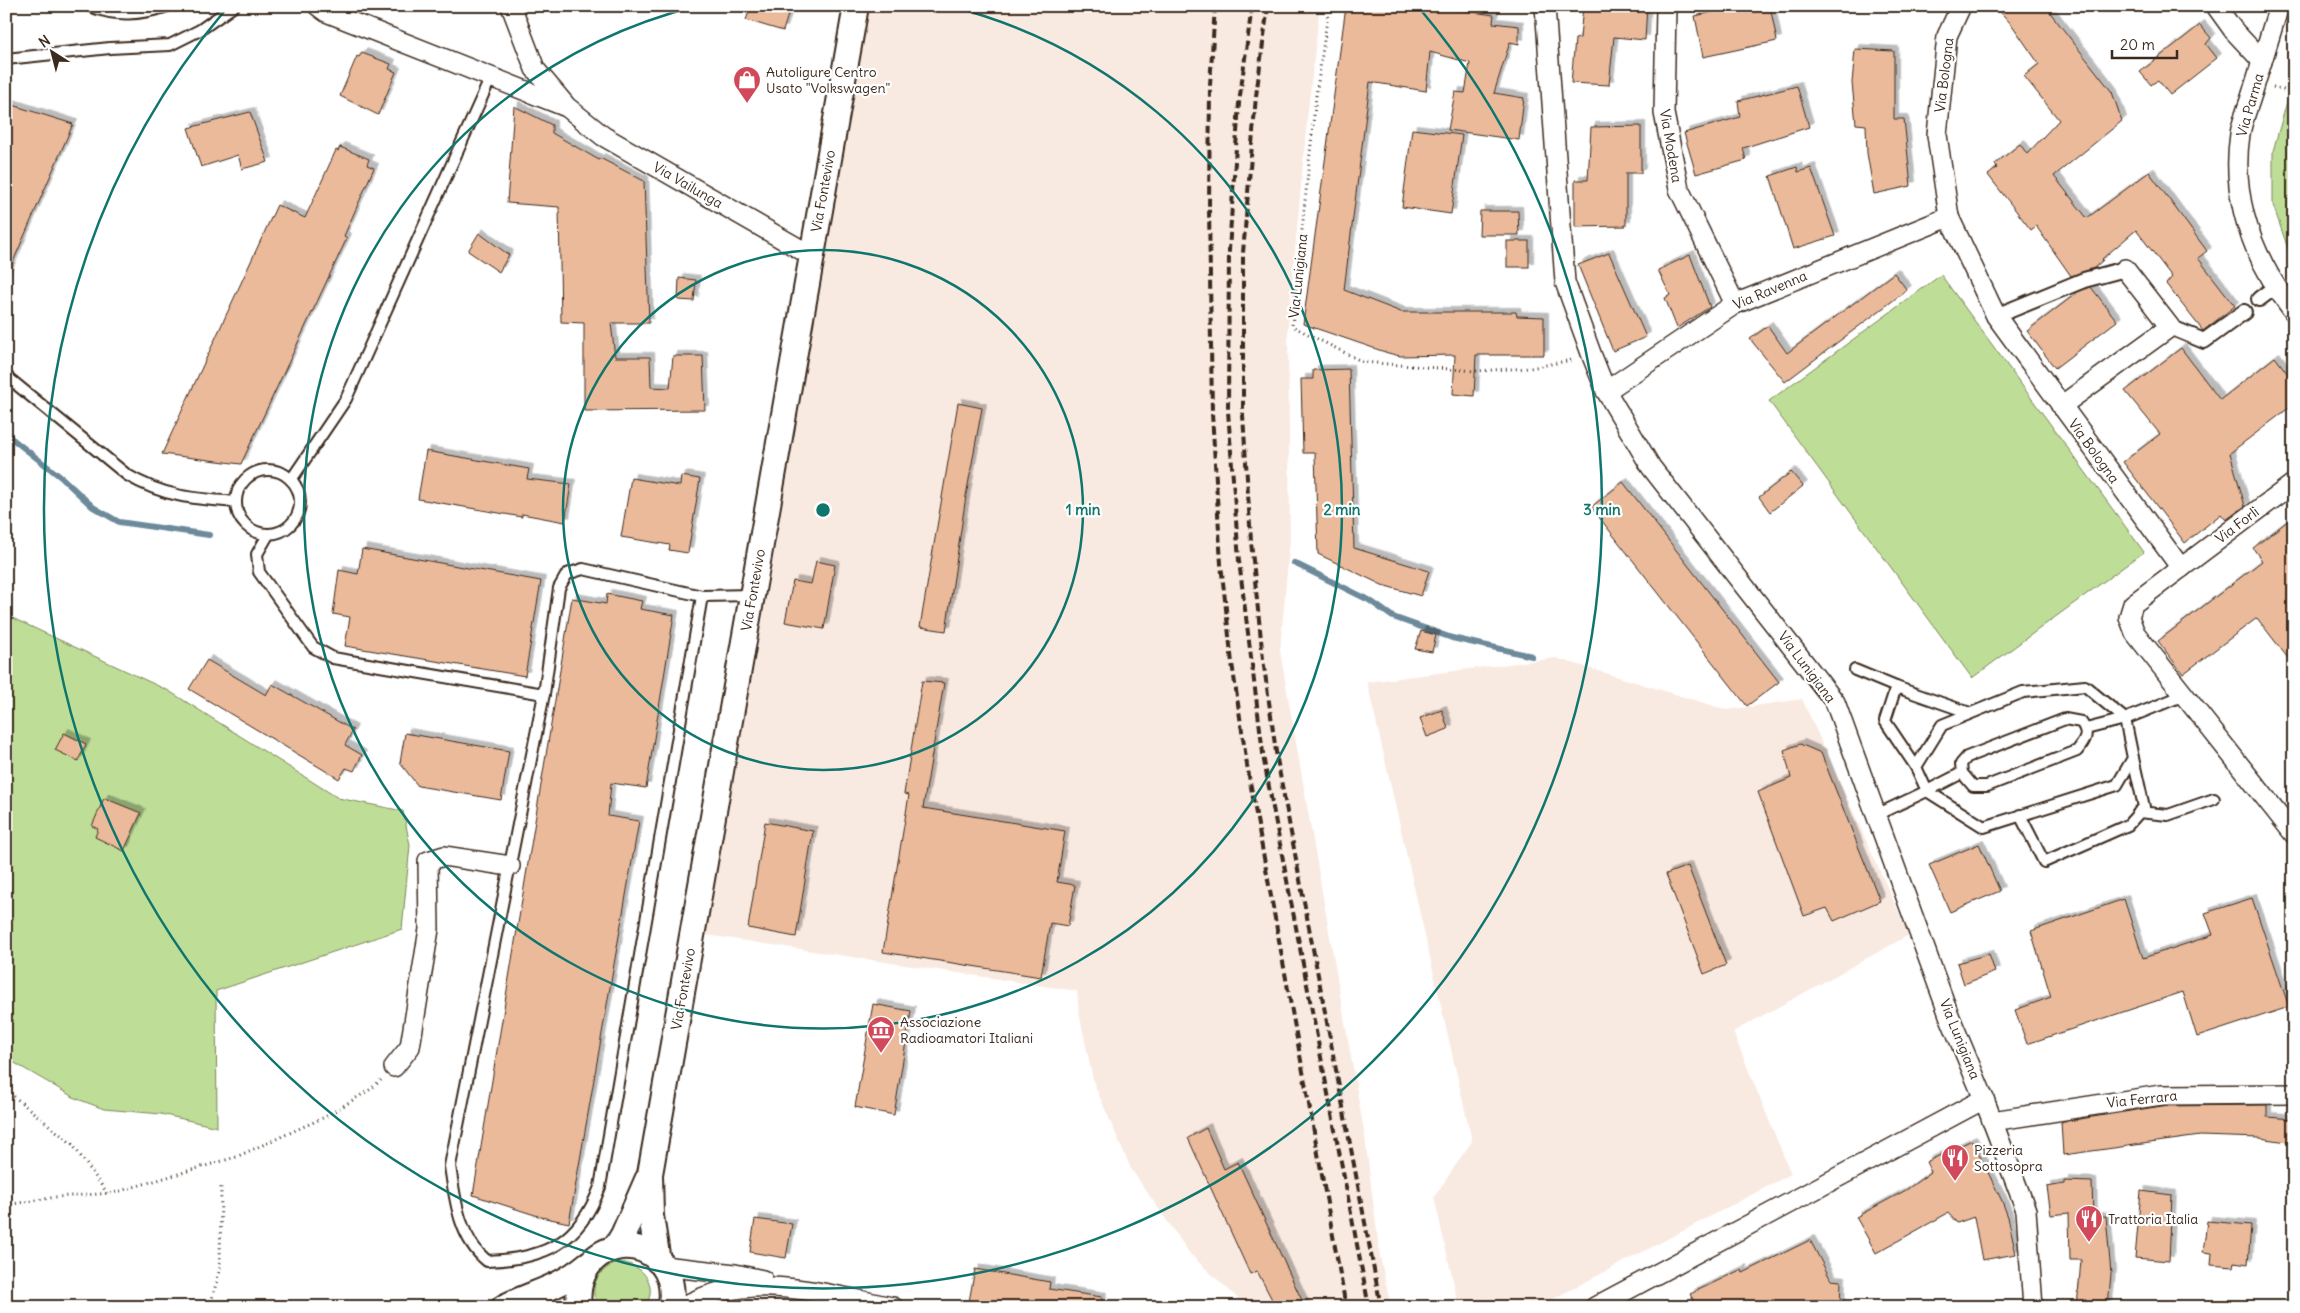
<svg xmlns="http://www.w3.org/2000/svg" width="2300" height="1313" font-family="Delius,sans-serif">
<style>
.built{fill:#f9eae1}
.green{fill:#bede97;stroke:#7c845a}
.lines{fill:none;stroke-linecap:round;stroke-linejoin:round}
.stream{stroke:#6d8a9b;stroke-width:6}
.building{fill:#eaba9b;stroke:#3b2a1e;filter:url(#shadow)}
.service-casing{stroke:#3b2a1e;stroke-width:14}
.pedestrian-casing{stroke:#3b2a1e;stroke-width:18}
.minor-casing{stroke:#3b2a1e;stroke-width:22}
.tertiary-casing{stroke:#3b2a1e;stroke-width:28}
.path{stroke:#3b2a1e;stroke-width:3;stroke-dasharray:1 4;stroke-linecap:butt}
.service{stroke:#fff;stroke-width:10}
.pedestrian{stroke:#fff;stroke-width:14}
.minor{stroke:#fff;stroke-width:19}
.tertiary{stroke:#fff;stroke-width:24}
.rail{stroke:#3b2a1e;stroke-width:4;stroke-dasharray:8 4;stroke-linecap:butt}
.ring{fill:none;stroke:#0f766e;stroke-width:2.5}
.labels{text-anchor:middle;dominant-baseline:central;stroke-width:4.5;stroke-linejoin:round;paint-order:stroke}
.poi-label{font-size:14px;fill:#3b2a1e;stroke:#fff;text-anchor:start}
.street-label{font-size:14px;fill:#3b2a1e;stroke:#fff}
.centre{fill:#0f766e;stroke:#fff;stroke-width:2.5}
.ring-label{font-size:15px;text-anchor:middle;font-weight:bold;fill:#0f766e;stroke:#fff;stroke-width:4.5;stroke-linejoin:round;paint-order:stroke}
</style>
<defs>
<filter id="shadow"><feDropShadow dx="4.5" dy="-4.5" stdDeviation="0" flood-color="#0004"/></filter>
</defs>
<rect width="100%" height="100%" fill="#fff"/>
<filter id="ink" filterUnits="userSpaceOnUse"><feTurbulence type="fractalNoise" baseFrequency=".02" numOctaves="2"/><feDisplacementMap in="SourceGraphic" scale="10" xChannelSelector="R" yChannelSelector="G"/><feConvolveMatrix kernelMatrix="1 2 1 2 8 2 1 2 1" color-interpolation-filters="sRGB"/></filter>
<g filter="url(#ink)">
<g class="built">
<path d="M865 6H1320L1308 110 1288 326 1290 539 1280 651 1365 1137 1380 1256 1391 1307H1247L1190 1254 1131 1169 1094 1084 1079 1013 1077 991 706 935 776 543Z"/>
<path d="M1556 658 1727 710 1802 699 1909 935 1733 1032 1791 1174 1538 1307H1459L1434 1197 1472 1141 1367 682Z"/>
<path d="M743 1298 794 1307H728Z"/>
</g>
<g class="green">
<path d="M2294 77V266L2273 205V151Z"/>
<path d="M1941 275 2144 552 1972 678 1769 401Z"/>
<path d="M6 615 169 691 338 798 403 811 410 845 402 929 216 991 217 1127 161 1114 104 1109 75 1098 6 1058Z"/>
<path d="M621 1262C643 1265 659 1285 645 1307H598C587 1286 599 1267 621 1262Z"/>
</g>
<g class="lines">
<g class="stream">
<path d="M6 434 62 478 93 507 119 522 209 535"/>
<path d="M1294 563 1369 600 1393 617 1452 638 1532 656"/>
</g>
</g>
<g class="building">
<path d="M751 6H762L788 15 783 31 746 20Z"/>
<path d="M1346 6H1430L1494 15 1493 23 1519 26V44L1510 42 1494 93 1524 98 1519 140 1448 130 1455 92 1465 93 1470 63 1430 52 1426 91 1370 82 1344 290 1401 312H1516L1517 316 1544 317V355H1476L1474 396 1453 394 1455 355 1400 356 1388 353 1303 324Z"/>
<path d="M1583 6H1647L1645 40 1614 37 1609 85 1571 83 1575 39 1580 38Z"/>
<path d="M1741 6H1770L1777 41 1703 57 1695 16Z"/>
<path d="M1995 6H2045L2112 92 2122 121 2054 176 2087 218 2149 172 2207 251 2198 258 2235 306 2203 331 2166 284 2172 277 2136 230 2102 259 2103 260 2094 268 2071 276 2036 226 2031 230 1988 175 1997 168 1995 164 2020 144 2027 154 2059 120 2024 76 2039 64 2012 25Z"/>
<path d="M2200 25 2211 38 2206 44 2217 58 2170 95 2158 80 2151 85 2140 72Z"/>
<path d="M1855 49 1894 51V119H1904L1911 186 1874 194 1867 153 1866 125 1856 124 1852 83Z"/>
<path d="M362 53 391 64 389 69 396 72 378 115 340 96 357 56 359 57Z"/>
<path d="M1797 86 1809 127 1743 148 1746 160 1696 174 1684 133 1740 117 1738 101Z"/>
<path d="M6 103 73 124 6 278Z"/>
<path d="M514 106 552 125V133L599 160 600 158 644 181 649 323H611L615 357H650L651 387 670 388 673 356H703L705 410 584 411V323L561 322 559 207 507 203Z"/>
<path d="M250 112 268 162 242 169 238 155 201 167 188 128Z"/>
<path d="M1641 126V173H1626V226L1575 227V180H1588L1591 127Z"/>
<path d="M1412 129 1462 135 1451 214 1402 207Z"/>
<path d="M340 147 369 159 367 165 374 168 344 236 347 238 241 464 162 454 277 205 305 218 336 150 338 151Z"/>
<path d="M1797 167 1798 172 1811 168 1835 236 1793 249 1770 176Z"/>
<path d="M1480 211H1518L1519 235H1479Z"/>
<path d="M479 233 509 255 499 272 468 251Z"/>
<rect x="1507" y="241" width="22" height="26"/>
<path d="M1609 253 1646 337 1613 351 1578 265Z"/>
<path d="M1690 255 1710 307 1677 328 1665 298 1670 295 1658 270Z"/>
<path d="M1894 273 1907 290 1785 382 1750 339 1768 326 1787 353Z"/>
<path d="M679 278 696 280 694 301 678 300Z"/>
<path d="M2091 287 2117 321 2055 368 2027 331 2078 292Z"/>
<path d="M2181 348 2220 400 2275 357 2294 382V404L2230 453 2245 506 2226 520 2221 514 2185 543 2123 462 2160 434 2125 391Z"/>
<path d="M1349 369 1354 548 1429 571 1421 596 1382 585 1318 554 1315 453H1303L1301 379H1313V370Z"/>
<path d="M958 403 982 408 966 496 946 631 920 627Z"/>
<path d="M426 451 529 469 527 479 571 484 565 522 522 514V517L418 499Z"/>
<path d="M1791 472 1803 486 1770 512 1759 497Z"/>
<path d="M681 476 700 479 688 553 669 550 670 545 621 537 631 478 680 486Z"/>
<path d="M1623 482 1779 682 1747 706 1591 507Z"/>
<path d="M2294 516V666L2257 618 2183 674 2158 641 2262 561 2253 548Z"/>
<path d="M362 549 541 581 525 676 345 646 350 617 333 614 339 570 358 574Z"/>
<path d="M816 561 835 565 824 629 785 622 793 581 811 584Z"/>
<path d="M607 594 642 601 640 609 674 615 646 788 611 783 608 816 639 821 569 1223 541 1217 473 1195 572 598 606 604Z"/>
<path d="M1421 631 1436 635 1432 652 1415 649Z"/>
<path d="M207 660 266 695 272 684 353 730 345 745 362 755 354 771 346 768 339 779 189 689Z"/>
<path d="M922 681 944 683 923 808 1065 831 1057 882 1075 885 1068 926 1050 923 1041 977 883 952 909 795 904 794Z"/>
<path d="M1442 710 1448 729 1427 737 1420 718Z"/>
<path d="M64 733 86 744 78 761 55 750Z"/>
<path d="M405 733 509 751 501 800 418 786 400 763Z"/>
<path d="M1800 744 1821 753 1880 901 1834 921 1827 908 1804 916 1758 792 1791 778 1784 750Z"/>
<path d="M104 798 141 813 124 851 95 837 98 829 92 826Z"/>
<path d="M765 822 813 831 796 937 748 928Z"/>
<path d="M1979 844 2000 891 1950 912 1929 865Z"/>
<path d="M1688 866 1726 965 1704 974 1666 874Z"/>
<path d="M2252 898 2289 1007 2197 1037 2183 992 2027 1044 2015 1010 2051 997 2031 931 2124 899 2143 958 2213 935 2205 913Z"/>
<path d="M1989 954 1995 972 1964 984 1957 963Z"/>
<path d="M873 1004 911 1011 894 1115 855 1107Z"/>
<path d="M2267 1105V1117L2294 1119V1143L2260 1138 2200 1136 2063 1155 2061 1122 2162 1106Z"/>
<path d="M1206 1128 1224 1169 1238 1162 1305 1307H1276L1257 1271 1250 1274 1188 1138Z"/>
<path d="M1972 1140 2002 1201 2008 1217 2016 1254 1982 1260 1974 1217 1957 1223 1948 1213 1876 1253 1856 1217 1906 1190 1931 1172 1926 1162Z"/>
<path d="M2064 1181 2092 1182 2093 1218 2106 1216 2111 1274 2108 1307H2077L2081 1260H2070L2069 1213 2051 1215 2047 1187 2064 1184Z"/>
<path d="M2141 1191 2172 1195 2169 1261 2135 1258Z"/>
<path d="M755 1219 792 1224 786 1258 750 1252Z"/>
<path d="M2207 1221 2251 1225 2248 1264 2234 1262 2233 1267 2211 1265 2212 1253 2203 1252Z"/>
<path d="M1810 1240 1831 1280 1841 1281 1840 1307H1697L1690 1294 1742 1269 1743 1273Z"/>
<path d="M975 1269 1050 1282 1049 1289 1102 1297 1101 1307H968Z"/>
</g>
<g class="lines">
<defs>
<g id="service">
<path d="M89 6C117 17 140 15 168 6"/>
<path d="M6 59 110 48 170 45 200 30 234 6"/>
<path d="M6 376 127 475C164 497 195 499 236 502"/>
<circle cx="268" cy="502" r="32"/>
<path d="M291 480 346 399 491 77"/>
<path d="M268 535 257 554 259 572 313 647 333 658 544 694"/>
<path d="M702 596 600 1187C579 1243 545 1259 487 1261 459 1238 455 1200 450 1166L544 694 559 588 567 574 583 569 702 596 752 595"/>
<path d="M1855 670 1896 687"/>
<path d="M2065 719 2081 722C2090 734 2085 741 2077 751L1987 786H1973L1962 773 1961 764 1967 757Z"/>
<path d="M2086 729 2125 719"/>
<path d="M1916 767 1885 721 1896 687 1970 713"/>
<path d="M1962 773 1927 791 1916 767 1942 725 2023 692 2085 686 2125 719"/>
<path d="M2139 812 2168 815 2214 799"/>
<path d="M1876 815 1927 791 1984 827 2117 785 2133 758 2125 719 2184 695"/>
<path d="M2020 815 2044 862 2128 825 2144 807 2133 758"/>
</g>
<g id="pedestrian">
<path d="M2259 299 2275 287"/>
<path d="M1996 316 2084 280 2125 269"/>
<path d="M2170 327 2204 341 2244 312"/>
</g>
<g id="minor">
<path d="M318 6 326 12 564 106"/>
<path d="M511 6 535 69 567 107 603 136 812 256"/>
<path d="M1545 6 1565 282 1592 356 1606 391 1651 467 1835 702 1949 1015 1984 1099 2026 1210 2033 1307"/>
<path d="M1666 6 1664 113 1679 189 1735 304"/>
<path d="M1961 6 1947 36 1937 135 1949 217 1996 316 2181 568"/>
<path d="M2216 6 2234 31 2262 61"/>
<path d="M2279 6C2270 35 2261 65 2252 94 2248 107 2242 121 2240 134 2230 201 2254 260 2294 312"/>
<path d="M1606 391 1735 304 1949 217"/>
<path d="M2061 406 2170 327 2125 269"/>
<path d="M2294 483 2133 604 2129 617 2135 633 2294 834"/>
<path d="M394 1067 410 1047 429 929 428 861 444 856 510 866"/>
<path d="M1992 1121 2161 1095 2294 1094"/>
<path d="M663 1266 735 1274 763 1280"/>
<path d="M683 1307C749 1269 823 1294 893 1307"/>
<path d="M1595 1307 1984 1099"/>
</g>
<g id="tertiary">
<path d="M615 1248 623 1235 647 1180"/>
<path d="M658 1261 651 1216 650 1174 856 6"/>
<path d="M504 1307C537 1291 558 1289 588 1264"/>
<path d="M579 1307C571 1240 653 1226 670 1280 672 1289 673 1298 670 1307"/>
</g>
</defs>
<use href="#service" class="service-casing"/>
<use href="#pedestrian" class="pedestrian-casing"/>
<use href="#minor" class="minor-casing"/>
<use href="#tertiary" class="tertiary-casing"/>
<g class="path">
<path d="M1329 6 1316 96 1292 326 1363 362 1475 371 1530 368 1572 360"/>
<path d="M2273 87 2294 93"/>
<path d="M6 1090 72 1144 107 1193"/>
<path d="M6 1205 56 1197 113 1193 236 1157 325 1117 371 1089 381 1080"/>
<path d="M210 1307 220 1268 221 1186"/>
</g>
<use href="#service" class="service"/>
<use href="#pedestrian" class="pedestrian"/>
<use href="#minor" class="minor"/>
<use href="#tertiary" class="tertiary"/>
<g class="rail">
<path d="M1215 6 1210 85 1209 208 1212 413 1221 564 1232 663 1247 765 1346 1307"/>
<path d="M1252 6 1239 103 1229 250 1228 411 1239 561 1264 761 1369 1307"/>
<path d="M1268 6 1256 96 1243 253V415L1251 541 1263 659 1277 759 1381 1307"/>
</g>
</g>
</g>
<g class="ring">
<circle cx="823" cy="510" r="260"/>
<path d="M949 6A519 519 0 1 1 697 6"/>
<path d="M1420 9A779 779 0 1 1 226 9"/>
</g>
<defs>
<symbol id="shop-pin" viewBox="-11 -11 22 30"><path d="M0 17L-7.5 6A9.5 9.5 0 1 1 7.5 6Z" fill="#d1495b" stroke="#fff"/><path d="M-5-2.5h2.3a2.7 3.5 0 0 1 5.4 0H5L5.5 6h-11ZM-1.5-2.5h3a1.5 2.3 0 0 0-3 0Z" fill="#fff"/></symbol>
<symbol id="museum-pin" viewBox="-11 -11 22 30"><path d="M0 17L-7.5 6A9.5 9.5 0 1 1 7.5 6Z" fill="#d1495b" stroke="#fff"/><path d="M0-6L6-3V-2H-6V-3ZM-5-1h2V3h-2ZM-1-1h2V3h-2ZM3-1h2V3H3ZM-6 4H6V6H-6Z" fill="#fff"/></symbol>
<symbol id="restaurant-pin" viewBox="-11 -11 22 30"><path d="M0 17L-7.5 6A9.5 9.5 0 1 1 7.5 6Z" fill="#d1495b" stroke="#fff"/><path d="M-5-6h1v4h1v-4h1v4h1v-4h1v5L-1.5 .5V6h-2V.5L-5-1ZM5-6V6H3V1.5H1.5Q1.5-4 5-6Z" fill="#fff"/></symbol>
</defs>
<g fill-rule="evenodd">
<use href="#shop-pin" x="731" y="64" width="32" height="43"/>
<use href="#museum-pin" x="865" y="1014" width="32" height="43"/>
<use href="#restaurant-pin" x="1939" y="1142" width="32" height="43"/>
<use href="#restaurant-pin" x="2073" y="1203" width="32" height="43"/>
</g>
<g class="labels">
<g class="poi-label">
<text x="766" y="72">Autoligure Centro<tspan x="766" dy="16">Usato "Volkswagen"</tspan></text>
<text x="900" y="1022">Associazione<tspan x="900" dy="16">Radioamatori Italiani</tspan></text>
<text x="1974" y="1150">Pizzeria<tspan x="1974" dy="16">Sottosopra</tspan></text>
<text x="2108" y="1219">Trattoria Italia</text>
</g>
<g class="street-label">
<text transform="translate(1944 75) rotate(-83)">Via Bologna</text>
<text transform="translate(2250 105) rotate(-74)">Via Parma</text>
<text transform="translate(1671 146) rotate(80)">Via Modena</text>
<text transform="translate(688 185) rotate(30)">Via Vailunga</text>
<text transform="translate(823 191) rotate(-80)">Via Fontevivo</text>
<text transform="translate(1298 276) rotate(-84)">Via Lunigiana</text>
<text transform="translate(1770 290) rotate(-23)">Via Ravenna</text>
<text transform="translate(2094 451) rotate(54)">Via Bologna</text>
<text transform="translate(2237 525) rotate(-37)">Via Forlì</text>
<text transform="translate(753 590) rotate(-80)">Via Fontevivo</text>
<text transform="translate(1807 667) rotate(53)">Via Lunigiana</text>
<text transform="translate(683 989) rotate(-80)">Via Fontevivo</text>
<text transform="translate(1960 1039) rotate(68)">Via Lunigiana</text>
<text transform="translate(2142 1099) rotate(-6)">Via Ferrara</text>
</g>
</g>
<circle cx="823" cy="510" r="8" class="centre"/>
<g class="ring-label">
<text x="1083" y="515">1 min</text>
<text x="1342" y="515">2 min</text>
<text x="1602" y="515">3 min</text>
</g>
<rect width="2300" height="1313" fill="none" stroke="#fff" stroke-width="25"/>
<rect x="12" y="12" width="2275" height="1288" fill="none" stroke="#3b2a1e" stroke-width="2" filter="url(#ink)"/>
<g transform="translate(52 52) rotate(324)" stroke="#ffffff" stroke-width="4" paint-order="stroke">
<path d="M0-4L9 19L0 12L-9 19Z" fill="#3b2a1e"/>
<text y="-8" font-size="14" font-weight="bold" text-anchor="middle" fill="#3b2a1e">N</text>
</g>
<path d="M2112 50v8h65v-8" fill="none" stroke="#3b2a1e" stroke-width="2.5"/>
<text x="2120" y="50" font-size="15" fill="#3b2a1e" stroke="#ffffff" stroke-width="4" paint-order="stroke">20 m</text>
</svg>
